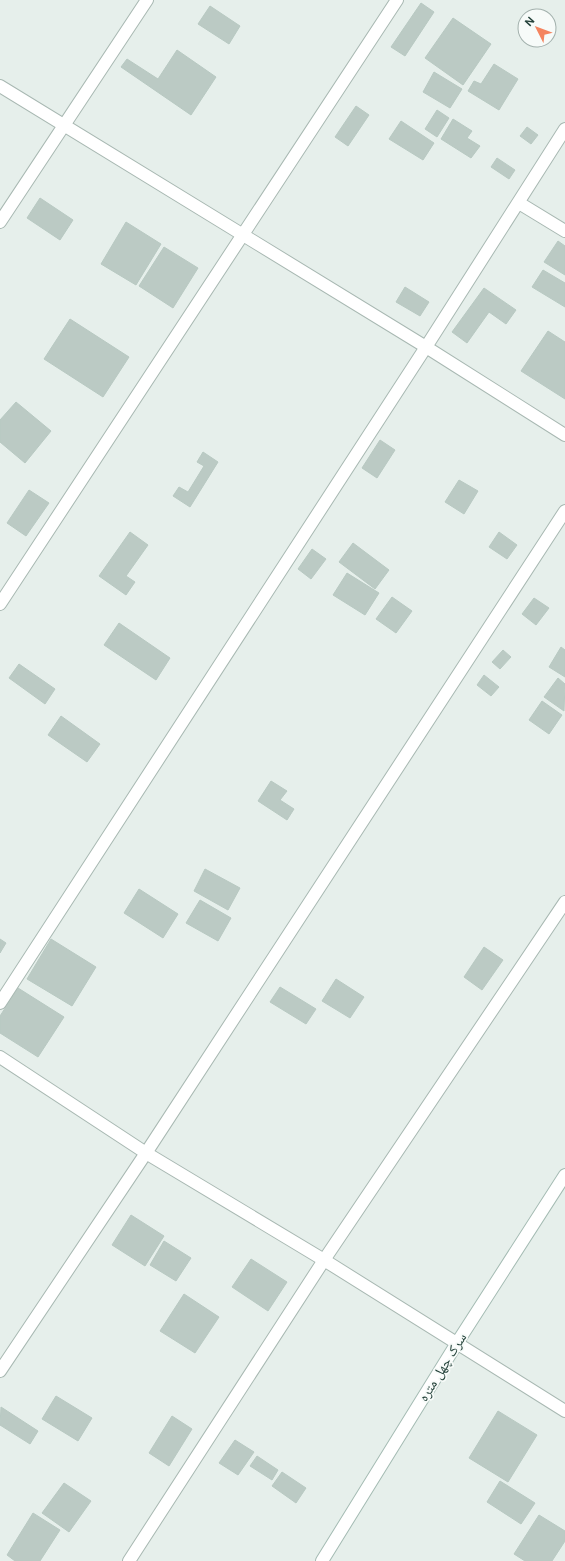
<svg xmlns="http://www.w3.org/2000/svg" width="565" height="1561" font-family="'DM Sans','Noto Naskh Arabic',sans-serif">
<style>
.building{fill:#bbcac4;stroke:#b8c9c2}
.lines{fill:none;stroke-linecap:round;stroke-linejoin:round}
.street-casing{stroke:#a8b8b2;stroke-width:14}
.secondary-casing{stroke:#a4bbb3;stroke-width:14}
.street{stroke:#fff;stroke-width:12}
.secondary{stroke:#fff;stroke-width:12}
.labels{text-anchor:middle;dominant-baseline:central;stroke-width:3.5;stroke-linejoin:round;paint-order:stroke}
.street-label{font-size:14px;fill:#24423a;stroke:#f7fbf9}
</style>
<rect width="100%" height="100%" fill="#e6efeb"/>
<g class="building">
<path d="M421 3 434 12 405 56 391 47Z"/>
<path d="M210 6 240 26 229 44 198 24Z"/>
<path d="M453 18 491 44 463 85 425 58Z"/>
<path d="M177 50 216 77 191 115 121 67 127 59 158 79Z"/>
<path d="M494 64 518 79 499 110 468 91 474 81 481 84Z"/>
<path d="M434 72 462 89 450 108 423 92Z"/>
<path d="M356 106 369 115 348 146 335 137Z"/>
<path d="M437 110 449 118 437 137 425 129Z"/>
<path d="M453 119 472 131 467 138 480 146 471 158 441 139Z"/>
<path d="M401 121 434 143 423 160 389 139Z"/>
<path d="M527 127 538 135 531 144 520 136Z"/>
<path d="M497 158 515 170 509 179 491 167Z"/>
<path d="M40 198 73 220 60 240 27 218Z"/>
<path d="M126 222 161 244 136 285 101 264Z"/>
<path d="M558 241 565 246V275L544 262Z"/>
<path d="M164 247 198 268 173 308 139 286Z"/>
<path d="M543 270 565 283V307L532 287Z"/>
<path d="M405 287 429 302 420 316 396 302Z"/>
<path d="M484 288 516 310 506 324 489 312 467 343 452 332Z"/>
<path d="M70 319 129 357 103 397 44 359Z"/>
<path d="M548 331 565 342V399L521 371Z"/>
<path d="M16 402 51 431 25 463 0 442V420Z"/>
<path d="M380 440 395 450 377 478 362 468Z"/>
<path d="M203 452 218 462 190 507 173 496 179 487 188 492 204 466 197 462Z"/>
<path d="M459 480 478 491 464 514 445 502Z"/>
<path d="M29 490 49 503 26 536 7 523Z"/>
<path d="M130 532 148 545 126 576 135 582 126 595 99 576Z"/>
<path d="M499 532 517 545 507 559 489 547Z"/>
<path d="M353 543 389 570 375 589 339 562Z"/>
<path d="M312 549 326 559 311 579 298 569Z"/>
<path d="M347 573 379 593 365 615 333 595Z"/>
<path d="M392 597 412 611 396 633 376 619Z"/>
<path d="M534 598 549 608 536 625 522 614Z"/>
<path d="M119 623 170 658 156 680 104 645Z"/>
<path d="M561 647 565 650V677L549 667Z"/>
<path d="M503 650 511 657 500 669 492 662Z"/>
<path d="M19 664 55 689 45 704 9 678Z"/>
<path d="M484 675 499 687 491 696 477 685Z"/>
<path d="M558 678 565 684 564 711 544 697Z"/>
<path d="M542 701 562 715 549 734 529 720Z"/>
<path d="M61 716 100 744 87 762 48 735Z"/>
<path d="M271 781 287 791 280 800 294 809 287 820 258 801Z"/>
<path d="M205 869 240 888 228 910 194 891Z"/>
<path d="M139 889 178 914 163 938 124 913Z"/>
<path d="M200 900 231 918 218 941 186 923Z"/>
<path d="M0 939 6 943 0 953Z"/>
<path d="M51 939 96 967 72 1006 27 979Z"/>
<path d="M484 947 503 960 482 990 464 977Z"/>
<path d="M336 979 364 997 350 1018 322 1001Z"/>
<path d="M280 987 316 1009 306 1024 270 1002Z"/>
<path d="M18 988 64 1017 38 1057 0 1033V1016Z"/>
<path d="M131 1215 164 1236 145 1266 112 1245Z"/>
<path d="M164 1241 191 1258 176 1281 150 1265Z"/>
<path d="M251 1259 287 1282 268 1311 232 1287Z"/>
<path d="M184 1294 219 1317 195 1353 160 1331Z"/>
<path d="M56 1396 92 1418 78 1441 42 1419Z"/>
<path d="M1 1407 38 1431 30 1444 0 1425Z"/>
<path d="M498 1411 537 1435 508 1482 469 1458Z"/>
<path d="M172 1416 192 1429 169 1466 149 1453Z"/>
<path d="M235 1440 254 1452 238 1475 219 1463Z"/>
<path d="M257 1456 278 1470 272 1480 250 1466Z"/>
<path d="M282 1472 306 1488 296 1503 272 1486Z"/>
<path d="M500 1481 535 1503 521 1524 487 1502Z"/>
<path d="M64 1483 91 1501 69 1532 42 1513Z"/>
<path d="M33 1513 60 1530 40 1561H15L7 1555Z"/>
<path d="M539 1515 565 1531V1541L552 1561H525L514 1554Z"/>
</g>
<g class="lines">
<defs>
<g id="street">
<path d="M0 86 426 347 565 435"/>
<path d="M519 203 565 231"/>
<path d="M0 222 147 0"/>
<path d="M0 604 397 0"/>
<path d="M0 1003 426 347 565 129"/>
<path d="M0 1057 146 1153 324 1260 565 1411"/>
<path d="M0 1371 146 1153 565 511"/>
<path d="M129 1561 324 1260 565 902"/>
</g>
<path id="secondary" d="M322 1561 457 1343 565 1175"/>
</defs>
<use href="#street" class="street-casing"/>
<use href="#secondary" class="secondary-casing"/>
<use href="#street" class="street"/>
<use href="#secondary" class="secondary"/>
</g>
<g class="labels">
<g class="street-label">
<text transform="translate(442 1367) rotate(-58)">سرک چهل متره</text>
</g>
</g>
<g transform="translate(537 28) rotate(312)"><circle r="19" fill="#f7fbf9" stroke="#a3b1ad"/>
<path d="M0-3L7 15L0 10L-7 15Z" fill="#f4845f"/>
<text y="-6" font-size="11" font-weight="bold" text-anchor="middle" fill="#24423a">N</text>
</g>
</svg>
